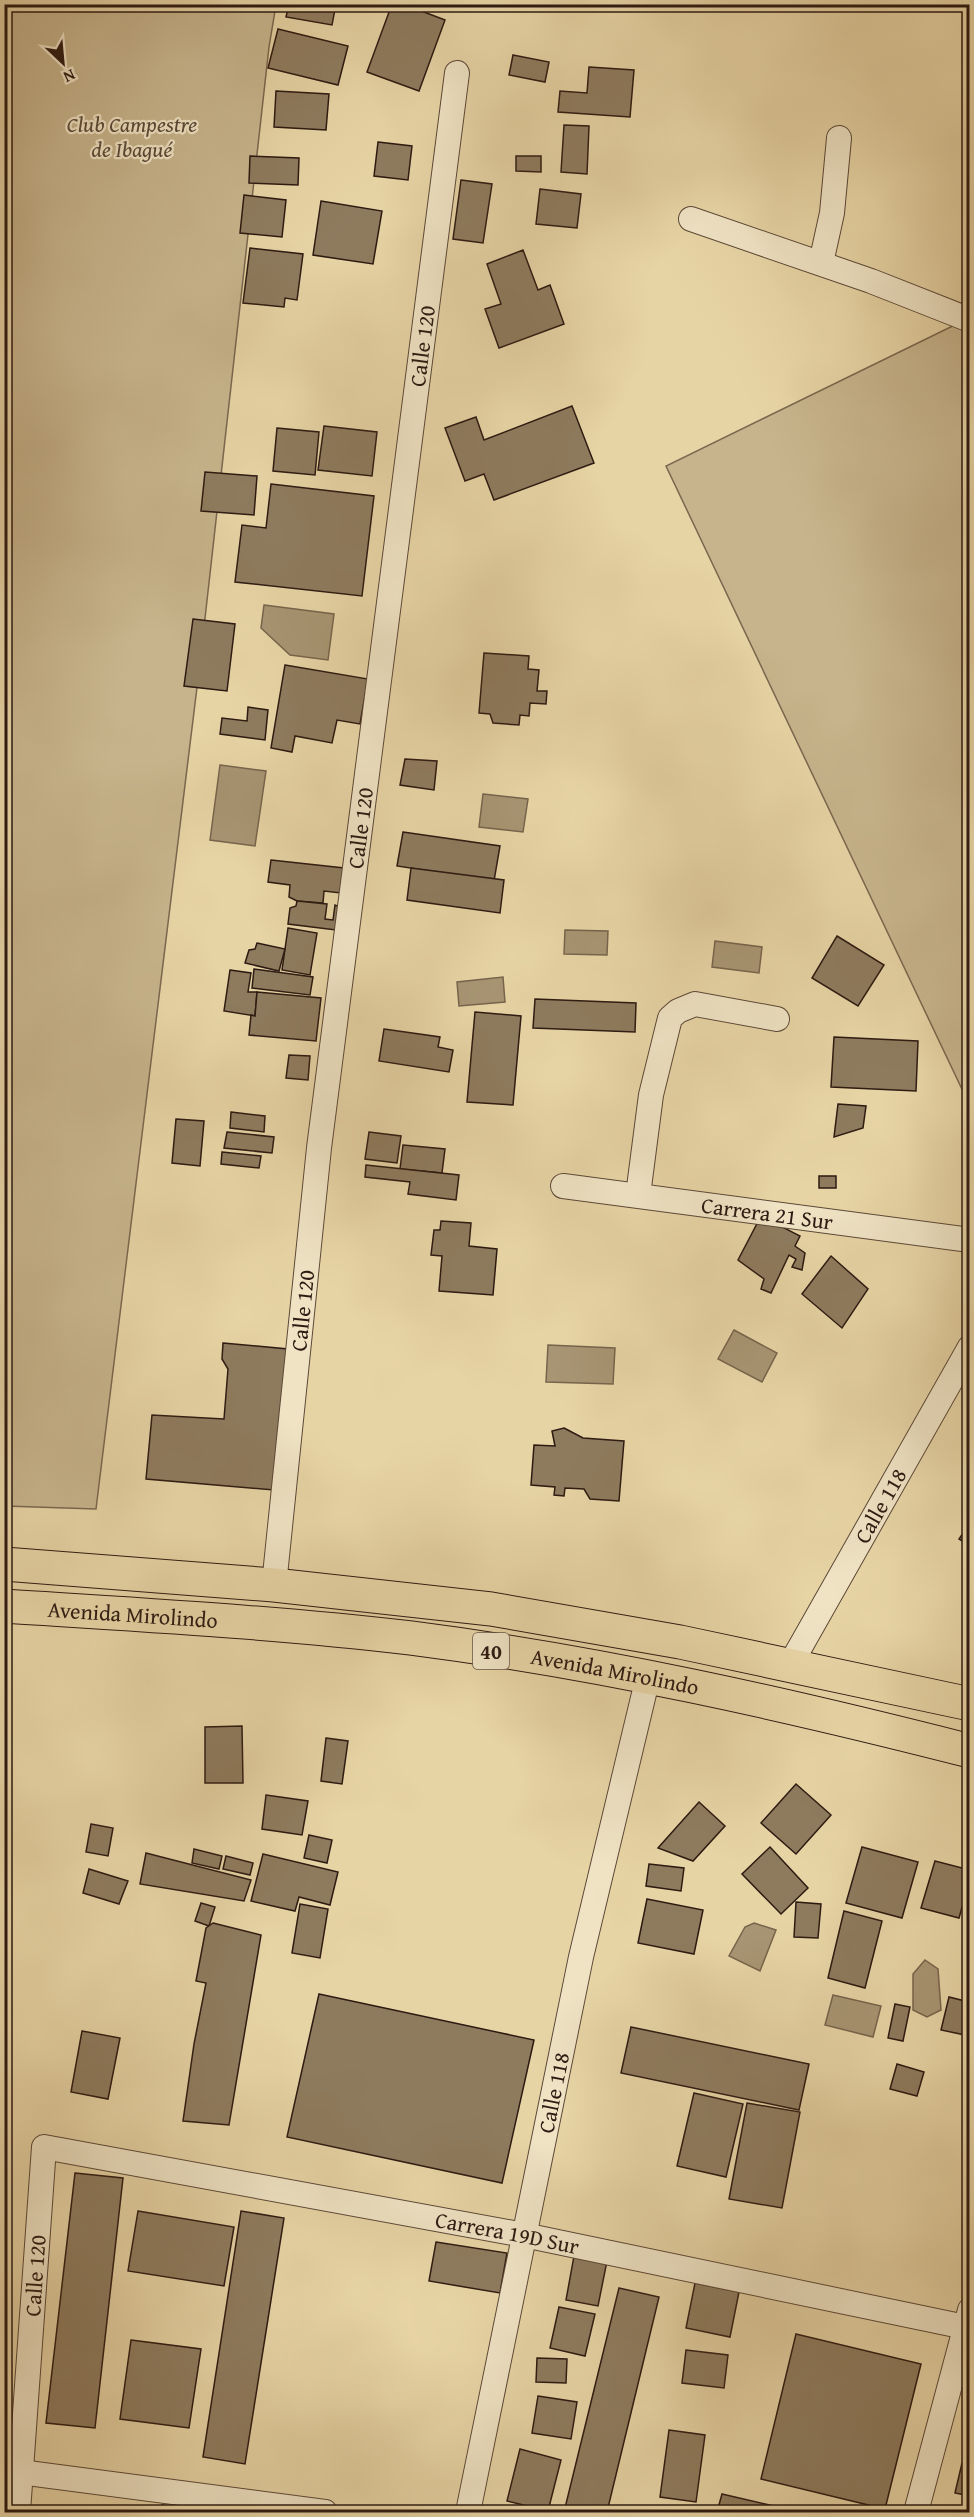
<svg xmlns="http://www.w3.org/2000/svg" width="974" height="2517" font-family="'Gentium Book Plus',serif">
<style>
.green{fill:#c7b48c;stroke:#7a674f;stroke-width:1.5}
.water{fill:#a89573;stroke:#77644c;stroke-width:1.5}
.building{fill:#8e7b5e;stroke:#2d1a12;stroke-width:1.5}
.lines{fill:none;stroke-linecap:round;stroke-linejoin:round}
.minor-casing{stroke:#5c4837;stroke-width:26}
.primary-casing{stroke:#2d1a12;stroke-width:35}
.minor{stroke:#efe3c4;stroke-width:24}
.primary{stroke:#e7d4a5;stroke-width:33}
.labels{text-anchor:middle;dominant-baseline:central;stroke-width:4.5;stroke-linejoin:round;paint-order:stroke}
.shield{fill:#efe3c4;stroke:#675647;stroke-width:1.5}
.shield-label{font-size:21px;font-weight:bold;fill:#2d1a12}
.park-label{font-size:22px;font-style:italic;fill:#5b4837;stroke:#efe3c4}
.street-label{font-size:22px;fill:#2d1a12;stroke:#efe3c4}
</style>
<rect width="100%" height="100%" fill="#e7d4a5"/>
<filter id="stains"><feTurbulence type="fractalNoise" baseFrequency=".00333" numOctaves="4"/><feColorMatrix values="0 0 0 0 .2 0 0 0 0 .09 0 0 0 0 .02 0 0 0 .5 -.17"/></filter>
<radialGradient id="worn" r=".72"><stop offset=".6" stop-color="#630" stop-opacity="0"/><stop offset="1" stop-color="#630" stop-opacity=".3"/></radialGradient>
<g class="green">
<path d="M5 5H276L269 47 200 663 96 1509 5 1506Z"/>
<path d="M969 318V1104L666 466Z"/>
</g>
<g class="water">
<path d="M264 605 334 614 328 660 290 655 261 628Z"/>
<path d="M220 765 266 771 255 846 210 840Z"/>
<path d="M483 794 528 799 523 832 479 827Z"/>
<path d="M565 930 608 931 607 955 564 954Z"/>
<path d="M715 941 762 947 759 973 712 967Z"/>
<path d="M503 977 505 1002 459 1006 457 982Z"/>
<path d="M734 1330 777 1353 762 1382 718 1359Z"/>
<path d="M548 1345 615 1348 613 1384 546 1382Z"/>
<path d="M754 1923 776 1930 760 1971 729 1956 745 1927Z"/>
<path d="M925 1960 938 1969 941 2010 927 2017 913 2010V1974Z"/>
<path d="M833 1995 881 2006 873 2037 825 2025Z"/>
</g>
<g class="building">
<path d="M289 4H336L332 25 286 17Z"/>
<path d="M392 4H403L445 20 419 91 367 72Z"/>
<path d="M278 29 348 46 338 85 268 68Z"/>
<path d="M513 55 549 62 545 82 509 75Z"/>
<path d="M589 67 634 70 630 117 558 112 560 91 587 93Z"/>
<path d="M276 91 329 94 326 130 274 127Z"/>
<path d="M564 125 589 126 587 174 561 172Z"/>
<path d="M378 142 412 146 408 180 374 176Z"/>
<path d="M250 156 299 158 298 185 249 183Z"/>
<path d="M516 156H541V172L516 171Z"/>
<path d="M461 180 492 184 483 243 453 239Z"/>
<path d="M540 189 581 194 577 228 536 224Z"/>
<path d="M244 195 286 200 282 237 240 233Z"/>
<path d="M321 201 382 211 373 264 313 255Z"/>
<path d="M250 248 303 254 297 300 285 298 284 307 243 303Z"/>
<path d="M523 250 538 290 550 285 564 324 499 348 485 309 501 304 487 264Z"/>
<path d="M572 406 594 463 494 500 484 474 465 481 445 428 476 417 484 440Z"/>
<path d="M324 426 377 432 372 476 318 470Z"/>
<path d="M277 428 319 432 315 475 273 471Z"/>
<path d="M205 472 257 476 254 515 201 511Z"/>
<path d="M271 484 374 496 362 596 235 582 242 525 266 528Z"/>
<path d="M193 619 235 624 227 691 184 686Z"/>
<path d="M484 653 529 656 528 669 539 670 537 691H547L546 704 530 703 529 716 520 715 519 725 493 723 490 714 479 713Z"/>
<path d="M285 665 368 679 360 724 337 720 332 743 295 736 292 752 271 748Z"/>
<path d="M248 707 268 710 265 740 220 734 222 718 247 721Z"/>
<path d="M405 759 437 761 434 790 400 785Z"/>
<path d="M403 832 500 846 494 881 397 866Z"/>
<path d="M271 860 344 868 341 893 324 891 323 903 297 901 289 897 290 885 268 882Z"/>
<path d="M411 868 504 880 500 913 407 900Z"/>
<path d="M297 901 327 904 325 919 333 920 335 905 345 909 336 930 288 924 290 908 296 906Z"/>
<path d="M288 928 317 933 310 975 282 970Z"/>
<path d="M837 936 884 965 858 1006 812 978Z"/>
<path d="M257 943 285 949 279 971 245 963 249 950 255 949Z"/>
<path d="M254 969 313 977 310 995 252 988Z"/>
<path d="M230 970 251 973 248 992H257L255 1016 224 1011Z"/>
<path d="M257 992 321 998 316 1041 249 1035 251 1015 255 1016Z"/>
<path d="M535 999 636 1003 635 1032 533 1028Z"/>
<path d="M475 1012 521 1016 513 1105 467 1102Z"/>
<path d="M384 1029 440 1037 438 1047 453 1050 449 1072 379 1061Z"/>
<path d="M834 1037 918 1041 916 1091 831 1087Z"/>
<path d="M289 1055 310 1056 308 1080 286 1078Z"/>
<path d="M838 1104 866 1106 863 1128 834 1137Z"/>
<path d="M231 1112 265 1116 264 1132 230 1128Z"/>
<path d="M176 1119 204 1121 200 1166 172 1163Z"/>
<path d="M227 1132 274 1137 272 1153 224 1148Z"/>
<path d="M369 1132 401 1136 397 1163 365 1159Z"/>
<path d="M403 1145 445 1149 442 1173 400 1169Z"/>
<path d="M222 1152 261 1156 259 1168 221 1164Z"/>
<path d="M366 1165 459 1175 456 1200 408 1194 410 1182 365 1177Z"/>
<rect x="819" y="1176" width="17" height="12"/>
<path d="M761 1216 800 1236 795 1246 805 1253 802 1270 792 1267 796 1259 789 1255 771 1293 761 1289 764 1279 738 1260Z"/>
<path d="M441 1221 471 1223 469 1246 497 1249 493 1295 439 1291 442 1256 431 1255 434 1230H440Z"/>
<path d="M831 1256 868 1289 842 1328 802 1294Z"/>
<path d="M223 1343 288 1349 274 1490 146 1479 152 1415 224 1419 228 1369 222 1359Z"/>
<path d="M564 1428 583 1438 624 1441 619 1501 590 1499 584 1489 565 1488 564 1496 554 1495 555 1487 531 1485 534 1445 555 1446 552 1431Z"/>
<path d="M970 1523V1546L959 1539Z"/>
<path d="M242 1726 243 1783H205V1727Z"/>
<path d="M326 1738 348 1741 342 1784 321 1781Z"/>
<path d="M796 1784 831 1815 796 1854 761 1823Z"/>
<path d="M266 1795 308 1801 302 1835 262 1829Z"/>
<path d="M699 1802 725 1826 693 1861 658 1848Z"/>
<path d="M91 1824 113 1828 108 1856 86 1852Z"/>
<path d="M309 1835 332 1840 327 1863 304 1858Z"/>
<path d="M770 1847 808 1888 781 1914 742 1874Z"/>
<path d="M862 1847 918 1862 902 1918 846 1903Z"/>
<path d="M194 1849 222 1856 219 1869 192 1863Z"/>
<path d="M146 1853 251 1880 244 1901 140 1884Z"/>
<path d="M263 1854 338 1872 330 1905 299 1897 295 1911 251 1901Z"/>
<path d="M226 1856 253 1863 250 1875 223 1869Z"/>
<path d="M935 1861 970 1870V1906L963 1904 959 1918 921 1908Z"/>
<path d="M649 1864 684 1868 681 1891 646 1886Z"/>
<path d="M89 1869 128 1881 119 1904 83 1893Z"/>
<path d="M647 1899 703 1910 694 1954 638 1943Z"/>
<path d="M796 1902 821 1904 818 1938 794 1937Z"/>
<path d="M201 1903 215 1907 209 1926 195 1921Z"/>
<path d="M300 1904 328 1909 320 1958 292 1953Z"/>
<path d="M844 1911 882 1921 865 1988 828 1978Z"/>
<path d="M213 1923 261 1935 229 2125 183 2121 194 2044 206 1983 196 1981 206 1928Z"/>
<path d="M970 1983V2036L941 2030 949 1997 965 2001Z"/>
<path d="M319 1994 534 2040 502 2183 287 2137Z"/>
<path d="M895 2004 910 2007 903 2041 888 2038Z"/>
<path d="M631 2027 809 2064 799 2110 621 2073Z"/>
<path d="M82 2031 120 2038 108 2099 71 2092Z"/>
<path d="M897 2064 924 2072 917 2096 890 2089Z"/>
<path d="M694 2093 743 2104 726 2177 677 2166Z"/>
<path d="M747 2103 800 2112 782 2208 729 2199Z"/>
<path d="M75 2173 123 2178 95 2428 46 2423Z"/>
<path d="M138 2211 234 2227 224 2286 128 2271Z"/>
<path d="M241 2211 284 2218 245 2464 203 2457Z"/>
<path d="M436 2242 507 2253 500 2293 429 2281Z"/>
<path d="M574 2256 607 2261 598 2306 566 2300Z"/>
<path d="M695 2283 739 2292 730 2337 686 2328Z"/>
<path d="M619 2288 659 2297 607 2512H564Z"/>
<path d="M559 2307 595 2314 585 2356 550 2348Z"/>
<path d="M796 2334 921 2364 885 2509 761 2479Z"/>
<path d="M131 2340 201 2349 189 2428 120 2419Z"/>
<path d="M686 2350 728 2355 724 2388 682 2383Z"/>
<path d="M537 2358 567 2359 566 2383 536 2382Z"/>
<path d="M538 2396 577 2402 571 2439 532 2433Z"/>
<path d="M669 2430 705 2435 696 2502 660 2497Z"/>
<path d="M520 2449 561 2460 548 2511 507 2501Z"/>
<path d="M962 2463 970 2464V2496L955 2493Z"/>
<path d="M722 2494 800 2512H717Z"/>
<path d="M162 2505 187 2509V2512H162Z"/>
<path d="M649 2506 692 2512H649Z"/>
</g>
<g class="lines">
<defs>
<g id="minor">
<path d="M691 219 871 281 970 320"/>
<path d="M821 263 832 213 839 138"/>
<path id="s1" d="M563 1186 970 1240"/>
<path d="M638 1195 651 1095 670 1018 678 1011 695 1004 777 1019"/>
<path id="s2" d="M274 1585 319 1148 457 73"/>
<path id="s3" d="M790 1665 970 1347"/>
<path d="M7 2472H20L325 2512"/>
<path id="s4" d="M18 2512 44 2147 524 2235 970 2328"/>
<path id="s5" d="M468 2512 581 1957 648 1677"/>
<path d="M916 2512 970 2310"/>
</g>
<g id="primary">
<path d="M4 1564 274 1585 491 1609 680 1642 970 1704"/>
<path id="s6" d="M4 1606C140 1615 276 1622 411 1638 599 1662 786 1704 970 1751"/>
</g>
</defs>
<use href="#minor" class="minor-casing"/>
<use href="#primary" class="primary-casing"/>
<use href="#minor" class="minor"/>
<use href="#primary" class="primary"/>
</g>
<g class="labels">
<rect class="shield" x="473" y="1633" width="36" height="36" rx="4.5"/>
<g class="shield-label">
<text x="491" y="1651">40</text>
</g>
<g class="park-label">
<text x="132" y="124">Club Campestre<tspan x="132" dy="25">de Ibagué</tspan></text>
</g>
<g class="street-label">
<text stroke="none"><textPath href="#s2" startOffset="1248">Calle 120</textPath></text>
<text stroke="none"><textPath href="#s2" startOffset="762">Calle 120</textPath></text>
<text stroke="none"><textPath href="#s1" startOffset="206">Carrera 21 Sur</textPath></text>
<text stroke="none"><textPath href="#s2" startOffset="276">Calle 120</textPath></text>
<text stroke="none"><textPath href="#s3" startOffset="183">Calle 118</textPath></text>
<text stroke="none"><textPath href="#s6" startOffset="129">Avenida Mirolindo</textPath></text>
<text stroke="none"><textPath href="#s6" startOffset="615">Avenida Mirolindo</textPath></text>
<text stroke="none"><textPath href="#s5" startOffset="428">Calle 118</textPath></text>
<text stroke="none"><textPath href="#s4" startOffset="837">Carrera 19D Sur</textPath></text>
<text stroke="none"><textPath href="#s4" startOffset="237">Calle 120</textPath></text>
</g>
</g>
<rect width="974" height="2517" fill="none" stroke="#e7d4a5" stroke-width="24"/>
<rect x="6" y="6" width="962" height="2505" fill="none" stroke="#2d1a12" stroke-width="3"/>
<rect x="12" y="12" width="950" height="2493" fill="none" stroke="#2d1a12" stroke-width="1.5"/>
<g transform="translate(63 63) rotate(154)" stroke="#efe3c4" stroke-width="4.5" paint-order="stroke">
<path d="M0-4.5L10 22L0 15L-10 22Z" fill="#2d1a12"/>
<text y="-9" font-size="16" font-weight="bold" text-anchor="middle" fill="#2d1a12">N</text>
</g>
<rect width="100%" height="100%" filter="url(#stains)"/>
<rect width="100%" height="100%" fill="url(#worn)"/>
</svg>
